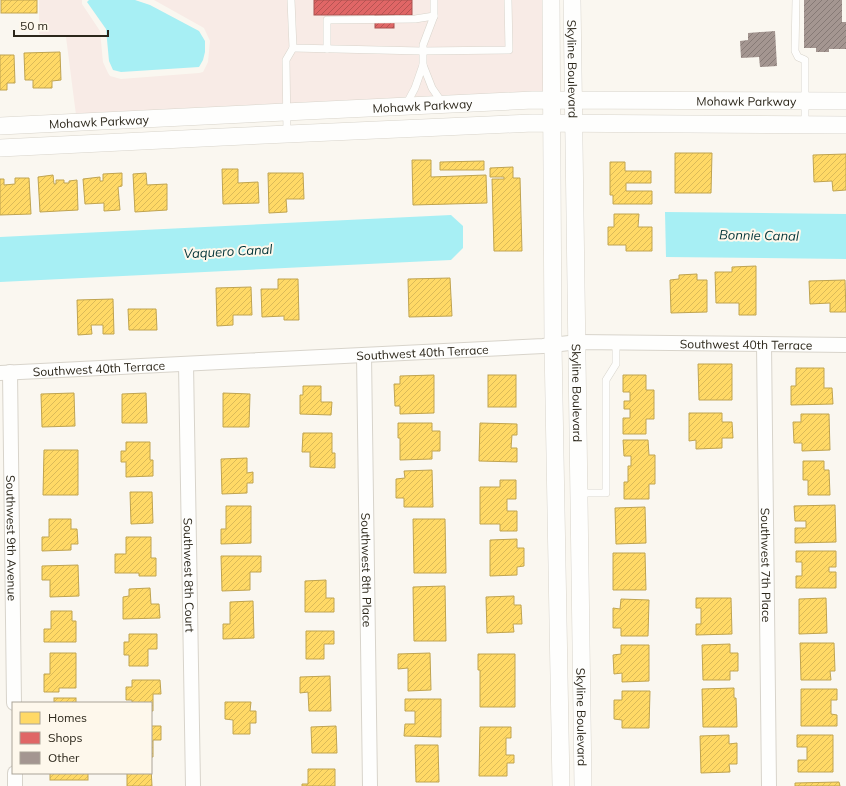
<svg xmlns="http://www.w3.org/2000/svg" width="846" height="786" font-family="Mulish,sans-serif">
<style>
.commercial{fill:#f8ebe6}
.water{fill:#a7eff4}
.homes{fill:url(#homes-hatch);stroke:#c0a450}
.shops{fill:url(#shops-hatch);stroke:#aa5350}
.building{fill:url(#building-hatch)}
.lines{fill:none;stroke-linecap:round;stroke-linejoin:round}
.service-casing{stroke:#d8d4cb;stroke-width:8}
.minor-casing{stroke:#d8d4cb;stroke-width:16}
.tertiary-casing{stroke:#d8d4cb;stroke-width:18}
.service{stroke:#fefefd;stroke-width:7}
.minor{stroke:#fefefd;stroke-width:14}
.tertiary{stroke:#fefefd;stroke-width:17}
.labels{text-anchor:middle;dominant-baseline:central;stroke-width:4;stroke-linejoin:round;paint-order:stroke}
.street-label{font-size:12px;fill:#2c271b;stroke:#fef8ec}
.water-label{font-size:13px;font-style:italic;fill:#003337;stroke:#fef8ec}
</style>
<defs>
<pattern id="homes-hatch" width="6" height="6" patternUnits="userSpaceOnUse"><rect width="6" height="6" fill="#ffd966"/><path d="M-1 1l2-2M0 6l6-6M5 7l2-2" fill="none" stroke="#dbba58"/></pattern>
<pattern id="shops-hatch" width="6" height="6" patternUnits="userSpaceOnUse"><rect width="6" height="6" fill="#e06666"/><path d="M-1 1l2-2M0 6l6-6M5 7l2-2" fill="none" stroke="#b65453"/></pattern>
<pattern id="building-hatch" width="6" height="6" patternUnits="userSpaceOnUse"><rect width="6" height="6" fill="#a49691"/><path d="M-1 1l2-2M0 6l6-6M5 7l2-2" fill="none" stroke="#867a76"/></pattern>
</defs>
<rect width="100%" height="100%" fill="#faf7f0"/>
<path class="commercial" d="M39 0H82V4L100 31 103 62 108 73 110 76 121 79 199 73 203 72 208 62 210 41 204 28 154 0H544V92L76 115 66 37 39 34Z"/>
<g class="water">
<path d="M89 0H135L150 5 199 31 205 41V52L203 60 199 67 121 72 113 70 109 61 106 29 87 2Z"/>
<path d="M665 212 846 214V259L666 257Z"/>
<path d="M451 215 463 226V248L451 260 0 282V237Z"/>
</g>
<g class="homes">
<rect x="1" y="0" width="36" height="13"/>
<path d="M60 52 61 80 52 81V88H33V80H25L24 53Z"/>
<path d="M0 55H14L15 83H7V90H0Z"/>
<path d="M675 153H712L711 193H675Z"/>
<path d="M846 154V190L833 191 832 181 814 182 813 155Z"/>
<path d="M412 160H431V177L486 175 487 203 413 205Z"/>
<path d="M484 161V170H440V162Z"/>
<path d="M610 162H625V171H651V183H626V191H652V204H613V195H610Z"/>
<path d="M513 167V178H520L522 251H494L492 179H504V177H490V168Z"/>
<path d="M222 169H238V183L258 182 259 203 223 204Z"/>
<path d="M122 173V186L118 187 120 210 104 211V203L85 204 83 179 100 177V181H103V174Z"/>
<path d="M146 173 147 185 167 184V210L135 212 133 174Z"/>
<path d="M268 173H303L304 199H286L287 212 269 213Z"/>
<path d="M53 175 54 184H56V180H64V183H69V181L77 180 78 210 40 212 38 177Z"/>
<path d="M15 178H29L31 214 0 215V179H4V185L15 184Z"/>
<path d="M614 214H639L638 227H652V251H626V245H608V227H614Z"/>
<path d="M756 266V315H739V303H716L715 272H732V267Z"/>
<path d="M697 274V280H707V312L671 313 670 280 679 279V275Z"/>
<path d="M450 278 452 316 409 317 408 279Z"/>
<path d="M278 279H298L299 320H284V316L262 317 261 289H278Z"/>
<path d="M845 280 846 312H830V303L810 304 809 281Z"/>
<path d="M251 287 252 315H233V325L217 326 216 288Z"/>
<path d="M113 299 114 334H103V325H91L92 334 78 335 77 300Z"/>
<path d="M128 309H156L157 330H129Z"/>
<path d="M698 364H732V400H699Z"/>
<path d="M796 368H824V388H832L833 404 791 405V386H796Z"/>
<path d="M434 375V413L400 414V406H395L394 384H400V376Z"/>
<rect x="488" y="375" width="28" height="32"/>
<path d="M623 375H646V390H654V419H646V434H623V418H630V409H624V401H630V392H623Z"/>
<path d="M303 386H321V402H332L331 415 300 414V395H303Z"/>
<path d="M74 393 75 426 42 427 41 394Z"/>
<path d="M146 393 147 423H122V394Z"/>
<path d="M223 393 250 394 249 427H223Z"/>
<path d="M689 413H722V422H732L733 438H722V448L696 449V440L689 441Z"/>
<path d="M801 414H829L830 450 802 451V443H794L793 422H801Z"/>
<path d="M398 423H432V431H440V451H432V459L400 460V438H398Z"/>
<path d="M480 423 517 424V435H512L511 448H517V462L479 461Z"/>
<path d="M303 433H332V453H335V468L310 467V452H302Z"/>
<path d="M623 440H648L649 455H655V484H649V499H624V482H628V466H631V456H624Z"/>
<path d="M126 442H150V460H153V476L126 477V462H121V451H126Z"/>
<path d="M44 450H78V495H43Z"/>
<path d="M247 458V473L253 472V483H247V493L222 494 221 459Z"/>
<path d="M803 461H824V470H829L830 495H808V480H803Z"/>
<path d="M432 470 433 507H404V498H396V479L405 478 404 471Z"/>
<path d="M500 480H516V499H507V511H517V531H500V524H480V487H500Z"/>
<path d="M130 492H152L153 523 131 524Z"/>
<path d="M835 505 836 542 795 543V528H806V521H795L794 506Z"/>
<path d="M226 506H251V543L221 544V529H226Z"/>
<path d="M645 507 646 543 616 544 615 508Z"/>
<path d="M49 519H71V529H77L78 544H71V550L42 551V537H49Z"/>
<path d="M413 519H445L446 573H414Z"/>
<path d="M126 537H151V558H156V576H139V573H115V554H126Z"/>
<path d="M517 539V548H524V566L517 567V575L490 576V540Z"/>
<path d="M796 551H836V567H829V572H836V588H796V576H802V562H796Z"/>
<path d="M613 553H645L646 590H613Z"/>
<path d="M221 556H261V572H250V590L222 591Z"/>
<path d="M78 565 79 596 50 597V580H42V566Z"/>
<path d="M326 580V598H334V612H305V581Z"/>
<path d="M445 586 446 641H414L413 587Z"/>
<path d="M150 588 151 604H159L160 618 123 619V597L129 596V589Z"/>
<path d="M514 596V605H521L522 624H513L514 632 487 633 486 597Z"/>
<path d="M696 598H731L732 634 696 635V624H701V608H696Z"/>
<path d="M826 598 827 633 799 634V599Z"/>
<path d="M621 599 649 600 648 636H621V628H613V608L620 609Z"/>
<path d="M253 601 254 638 223 639V624H230V602Z"/>
<path d="M51 611H72V621H76V642H44V629H51Z"/>
<path d="M306 631H334V644H324V659H306Z"/>
<path d="M129 634H157V649H148V666H129V655H124V642H129Z"/>
<path d="M800 643H834L835 671H830L831 680H801Z"/>
<path d="M730 644V653H738V671H730V680H703L702 645Z"/>
<path d="M621 645H649V681L622 682V673L614 674 613 655 621 654Z"/>
<path d="M50 653H76V688H59V692H44V674H50Z"/>
<path d="M430 653 431 690 408 691V668L398 669V654Z"/>
<path d="M478 654H515V707H480V670H478Z"/>
<path d="M330 676 331 711H309L308 692 300 693V677Z"/>
<path d="M132 680H160L161 694H153V711H151V703H132V700H126V687H132Z"/>
<path d="M734 688V698H736L737 727H703L702 689Z"/>
<path d="M801 689H837V700H831V714L837 715V726H801Z"/>
<path d="M622 691H650L649 728H622V720L614 719V700H622Z"/>
<rect x="54" y="698" width="22" height="5"/>
<path d="M405 699H441V737L404 736 405 724H415V711H405Z"/>
<path d="M225 702H251L250 711H256V723H250V734H233V720L225 719Z"/>
<path d="M151 726H161V740H153V757H151Z"/>
<path d="M336 726 337 753H312L311 727Z"/>
<path d="M480 727H511V738H506V755H514V763H507V776H479Z"/>
<path d="M729 735V744L737 743V764H729L730 772 701 773 700 736Z"/>
<path d="M797 735H833V772H798V760H807V747H797Z"/>
<path d="M415 745H438L439 782H416Z"/>
<path d="M151 768 152 786H127V773H151Z"/>
<path d="M308 769H335V786H302V784H308Z"/>
<rect x="50" y="773" width="38" height="7"/>
<path d="M839 782 840 786H795V783Z"/>
</g>
<g class="shops">
<rect x="314" y="0" width="98" height="15"/>
<rect x="375" y="15" width="19" height="13"/>
</g>
<g class="building">
<path d="M804 0H842V22H846V49H829V52H816V48H804Z"/>
<path d="M775 31 777 66 760 67 759 57 741 58 740 41 748 40V33Z"/>
</g>
<g class="lines">
<defs>
<g id="service">
<path d="M291 0 293 48 422 51 509 50 508 0"/>
<path d="M796 0 795 51 798 57 805 60V125"/>
<path d="M327 49V20L415 19 434 16"/>
<path d="M423 65V45L434 16V0"/>
<path d="M406 105 415 88 423 65 432 88 443 104"/>
<path d="M287 134 286 60 293 48"/>
<path d="M580 493H606V380L616 364V342"/>
</g>
<g id="minor">
<path id="s1" d="M764 344 769 786"/>
<path id="s2" d="M364 355 370 786"/>
<path id="s3" d="M186 364 193 786"/>
<path id="s4" d="M10 372 14 703"/>
<path id="s5" d="M0 373 543 346 578 342 846 345"/>
<path d="M15 773V786"/>
</g>
<g id="tertiary">
<path d="M551 0 553 344 561 786"/>
<path id="s6" d="M572 0 583 786"/>
<path id="s7" d="M0 126 533 100 846 101"/>
<path d="M0 148 223 137 533 123 846 125"/>
</g>
</defs>
<use href="#service" class="service-casing"/>
<use href="#minor" class="minor-casing"/>
<use href="#tertiary" class="tertiary-casing"/>
<use href="#service" class="service"/>
<use href="#minor" class="minor"/>
<use href="#tertiary" class="tertiary"/>
</g>
<g class="labels">
<g class="street-label">
<text stroke="none"><textPath href="#s6" startOffset="69">Skyline Boulevard</textPath></text>
<text stroke="none"><textPath href="#s7" startOffset="747">Mohawk Parkway</textPath></text>
<text stroke="none"><textPath href="#s7" startOffset="423">Mohawk Parkway</textPath></text>
<text stroke="none"><textPath href="#s7" startOffset="99">Mohawk Parkway</textPath></text>
<text stroke="none"><textPath href="#s5" startOffset="747">Southwest 40th Terrace</textPath></text>
<text stroke="none"><textPath href="#s5" startOffset="423">Southwest 40th Terrace</textPath></text>
<text stroke="none"><textPath href="#s5" startOffset="99">Southwest 40th Terrace</textPath></text>
<text stroke="none"><textPath href="#s6" startOffset="393">Skyline Boulevard</textPath></text>
<text stroke="none"><textPath href="#s4" startOffset="166">Southwest 9th Avenue</textPath></text>
<text stroke="none"><textPath href="#s1" startOffset="221">Southwest 7th Place</textPath></text>
<text stroke="none"><textPath href="#s2" startOffset="215">Southwest 8th Place</textPath></text>
<text stroke="none"><textPath href="#s3" startOffset="211">Southwest 8th Court</textPath></text>
<text stroke="none"><textPath href="#s6" startOffset="717">Skyline Boulevard</textPath></text>
</g>
<g class="water-label">
<text transform="translate(759 235) rotate(1)">Bonnie Canal</text>
<text transform="translate(228 251) rotate(-3)">Vaquero Canal</text>
</g>
</g>
<rect x="12" y="702" width="140" height="72" fill="#fef8ec" stroke="#aaa498"/>
<rect x="20" y="712" width="20" height="12" fill="#ffd966" stroke="#aaa498"/>
<text x="48" y="722" font-size="12" fill="#2c271b">Homes</text>
<rect x="20" y="732" width="20" height="12" fill="#e06666" stroke="#aaa498"/>
<text x="48" y="742" font-size="12" fill="#2c271b">Shops</text>
<rect x="20" y="752" width="20" height="12" fill="#a49691" stroke="#aaa498"/>
<text x="48" y="762" font-size="12" fill="#2c271b">Other</text>
<path d="M14 30v6h94v-6" fill="none" stroke="#2c271b" stroke-width="2"/>
<text x="20" y="30" font-size="12" fill="#2c271b" stroke="#fef8ec" stroke-width="3" paint-order="stroke">50 m</text>
</svg>
